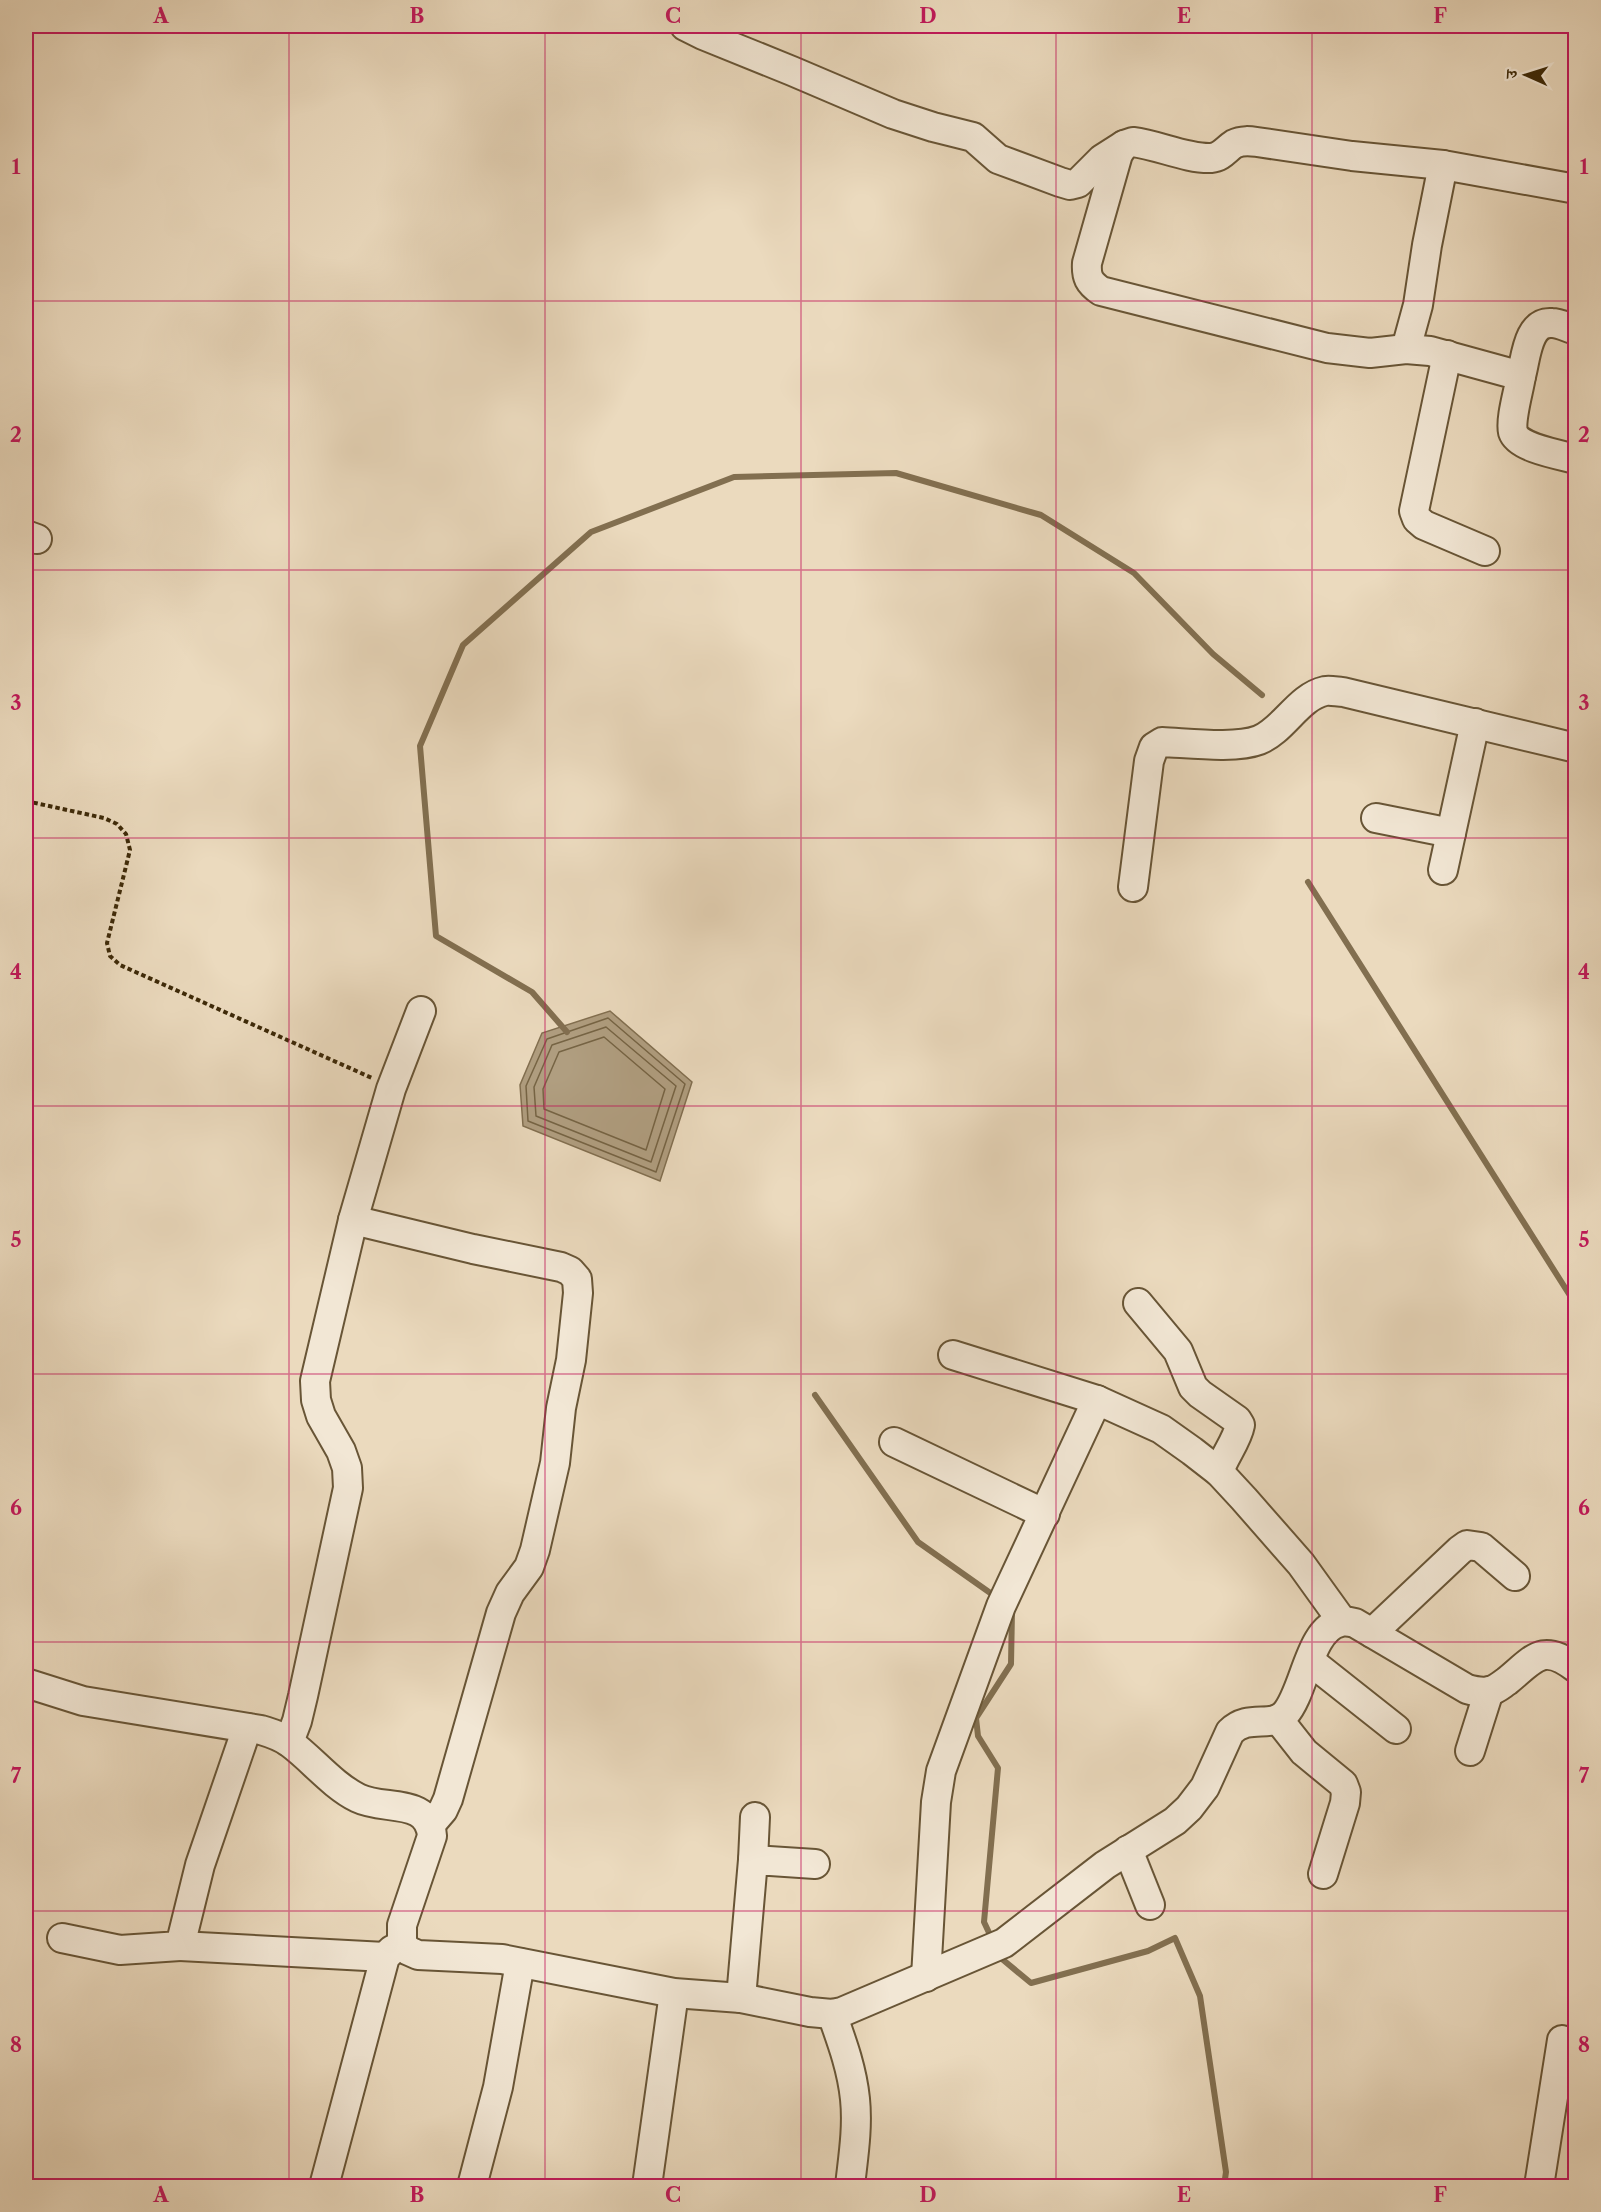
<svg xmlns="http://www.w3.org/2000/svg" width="1601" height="2212" font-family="'Libre Caslon Text','Noto Serif Devanagari',serif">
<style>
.water{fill:#b09e80;stroke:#826f50;stroke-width:1.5}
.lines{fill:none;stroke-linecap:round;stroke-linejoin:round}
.shore{stroke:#766444;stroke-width:1.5}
.stream{stroke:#826f50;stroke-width:6}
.minor-casing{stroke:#685536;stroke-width:32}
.path{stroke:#3d2908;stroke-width:4;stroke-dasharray:4.5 3;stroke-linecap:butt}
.minor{stroke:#f2e7d5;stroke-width:28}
.grid{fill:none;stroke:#c2185b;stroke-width:1.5;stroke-opacity:0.55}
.neatline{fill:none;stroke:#c2185b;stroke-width:2}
.grid-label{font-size:20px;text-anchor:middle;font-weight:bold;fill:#c2185b}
</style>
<rect width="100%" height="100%" fill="#ebdabe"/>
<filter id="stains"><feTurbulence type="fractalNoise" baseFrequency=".00333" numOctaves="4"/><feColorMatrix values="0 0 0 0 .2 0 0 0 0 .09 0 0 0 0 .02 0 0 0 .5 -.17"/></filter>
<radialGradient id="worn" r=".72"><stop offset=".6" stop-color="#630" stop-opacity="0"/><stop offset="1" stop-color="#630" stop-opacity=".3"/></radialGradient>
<path class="water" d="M610 1011 692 1082 660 1181 523 1126 520 1085 542 1033Z"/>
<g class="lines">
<g class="shore">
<path d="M608 1018 685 1084 656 1172 528 1121 526 1086 547 1039Z"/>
<path d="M606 1027 676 1086 651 1162 536 1116 534 1087 552 1045Z"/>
<path d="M604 1037 665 1089 646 1150 544 1109 543 1089 559 1052Z"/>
</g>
<g class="stream">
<path d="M1308 882 1576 1305"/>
<path d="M567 1032 532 992 436 936 420 746 463 645 591 532 734 477 896 473 1041 515 1134 573 1213 654 1262 695"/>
<path d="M815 1395 918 1542 996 1597"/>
<path d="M992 1939 984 1922 998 1768 978 1736 976 1718 1011 1664 1012 1611"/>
<path d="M1000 1953 1002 1959 1031 1983 1148 1951 1175 1938 1200 1996 1226 2172 1224 2186"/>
</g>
<defs>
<g id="minor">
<path d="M685 26 703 35 792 71 893 114 933 127 973 137 998 159 1060 182 1070 185 1078 183 1102 159 1124 145"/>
<path d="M1576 189 1443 165 1352 156 1257 142C1250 141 1242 140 1234 144 1226 149 1222 157 1211 158 1187 159 1158 145 1133 142L1124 145 1118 154 1087 263C1086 277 1089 283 1101 291L1327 348 1370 353 1406 349 1430 351 1521 376C1519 390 1510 419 1513 432 1518 448 1561 455 1576 459"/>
<path d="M1406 349 1418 305 1427 245 1443 165"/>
<path d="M1447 355 1414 511 1417 519 1424 525 1485 551"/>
<path d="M1521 376C1526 359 1527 321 1552 323 1560 323 1568 328 1576 330"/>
<path d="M26 535 37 539"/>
<path d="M1376 818 1451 833"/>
<path d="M1443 870 1475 723"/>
<path d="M1133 887 1149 761 1154 747 1162 742C1188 743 1236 749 1259 740 1284 730 1298 697 1325 691 1331 690 1338 692 1343 692L1576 748"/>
<path d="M353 1220 473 1249 561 1267 570 1271 577 1279 578 1293 571 1360 561 1408 555 1463 535 1550 529 1567 510 1593 501 1613 448 1799 443 1810 431 1824"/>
<path d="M1138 1303 1178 1351 1193 1387 1200 1394 1237 1420 1240 1425C1237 1441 1224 1456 1219 1472"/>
<path d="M953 1355 1097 1400 1161 1429 1192 1451 1219 1472 1244 1499 1301 1564 1342 1621"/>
<path d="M894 1442 1045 1514"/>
<path d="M1372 1633 1460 1550 1467 1545 1481 1547 1515 1576"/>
<path d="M1310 1661 1396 1729"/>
<path d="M26 1683 83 1701 261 1730C271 1733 281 1736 290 1743 313 1760 332 1785 358 1798 384 1811 429 1797 432 1836L402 1925V1945L409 1951 418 1955 502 1959 674 1993 741 1998 810 2012 832 2014 842 2012 1004 1943 1105 1865 1175 1821 1189 1808 1205 1787 1230 1732C1249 1713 1271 1729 1285 1714 1305 1692 1309 1628 1341 1622 1345 1621 1351 1622 1355 1623L1467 1689C1474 1691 1482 1693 1490 1691 1497 1689 1501 1685 1507 1681 1534 1659 1542 1642 1576 1668"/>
<path d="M1278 1719 1304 1752 1343 1784 1346 1792 1345 1803 1323 1874"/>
<path d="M289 1742 297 1721 303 1696 348 1488 347 1468 341 1451 321 1416 316 1400 315 1381 353 1220 391 1089 421 1011"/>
<path d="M1470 1751 1489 1691"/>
<path d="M1128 1850 1150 1905"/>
<path d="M753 1860 755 1817"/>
<path d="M62 1938 120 1950 180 1946 200 1865 247 1728"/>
<path d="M180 1946 385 1957"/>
<path d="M926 1977 936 1802 941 1771 1001 1606 1097 1400"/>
<path d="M741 1998 753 1860 815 1864"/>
<path d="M832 2014C842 2042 852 2069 855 2099 858 2128 853 2158 850 2186"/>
<path d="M324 2186 385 1957 392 1950 402 1945"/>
<path d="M472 2186 498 2087 520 1963"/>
<path d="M647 2186 674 1993"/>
<path d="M1539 2186 1562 2040"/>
</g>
</defs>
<use href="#minor" class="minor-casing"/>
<path class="path" d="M26 801 104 818 117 824 126 834 130 850 107 943 110 956 120 965 372 1078"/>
<use href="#minor" class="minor"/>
</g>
<path class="grid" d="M289 26V2186M545 26V2186M801 26V2186M1056 26V2186M1312 26V2186M26 301H1576M26 570H1576M26 838H1576M26 1106H1576M26 1374H1576M26 1642H1576M26 1911H1576"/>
<rect width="1601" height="2212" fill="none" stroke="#ebdabe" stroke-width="66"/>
<g transform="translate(1526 75) rotate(273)" stroke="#f2e7d5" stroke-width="4.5" paint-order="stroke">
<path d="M0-4.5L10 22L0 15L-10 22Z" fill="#3d2908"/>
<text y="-9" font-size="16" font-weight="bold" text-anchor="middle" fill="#3d2908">उ</text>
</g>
<rect x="33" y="33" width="1535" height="2146" class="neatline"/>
<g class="grid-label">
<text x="161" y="23">A</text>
<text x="417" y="23">B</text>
<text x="673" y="23">C</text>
<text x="928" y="23">D</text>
<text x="1184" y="23">E</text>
<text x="1440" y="23">F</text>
<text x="16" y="174">1</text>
<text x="1584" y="174">1</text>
<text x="16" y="442">2</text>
<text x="1584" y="442">2</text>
<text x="16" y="710">3</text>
<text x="1584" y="710">3</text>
<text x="16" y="979">4</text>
<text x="1584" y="979">4</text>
<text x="16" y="1247">5</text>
<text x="1584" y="1247">5</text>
<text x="16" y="1515">6</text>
<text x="1584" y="1515">6</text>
<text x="16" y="1783">7</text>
<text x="1584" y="1783">7</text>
<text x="16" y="2052">8</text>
<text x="1584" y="2052">8</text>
<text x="161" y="2202">A</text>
<text x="417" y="2202">B</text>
<text x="673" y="2202">C</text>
<text x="928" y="2202">D</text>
<text x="1184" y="2202">E</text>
<text x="1440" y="2202">F</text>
</g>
<rect width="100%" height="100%" filter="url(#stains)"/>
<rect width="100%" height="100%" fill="url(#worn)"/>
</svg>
